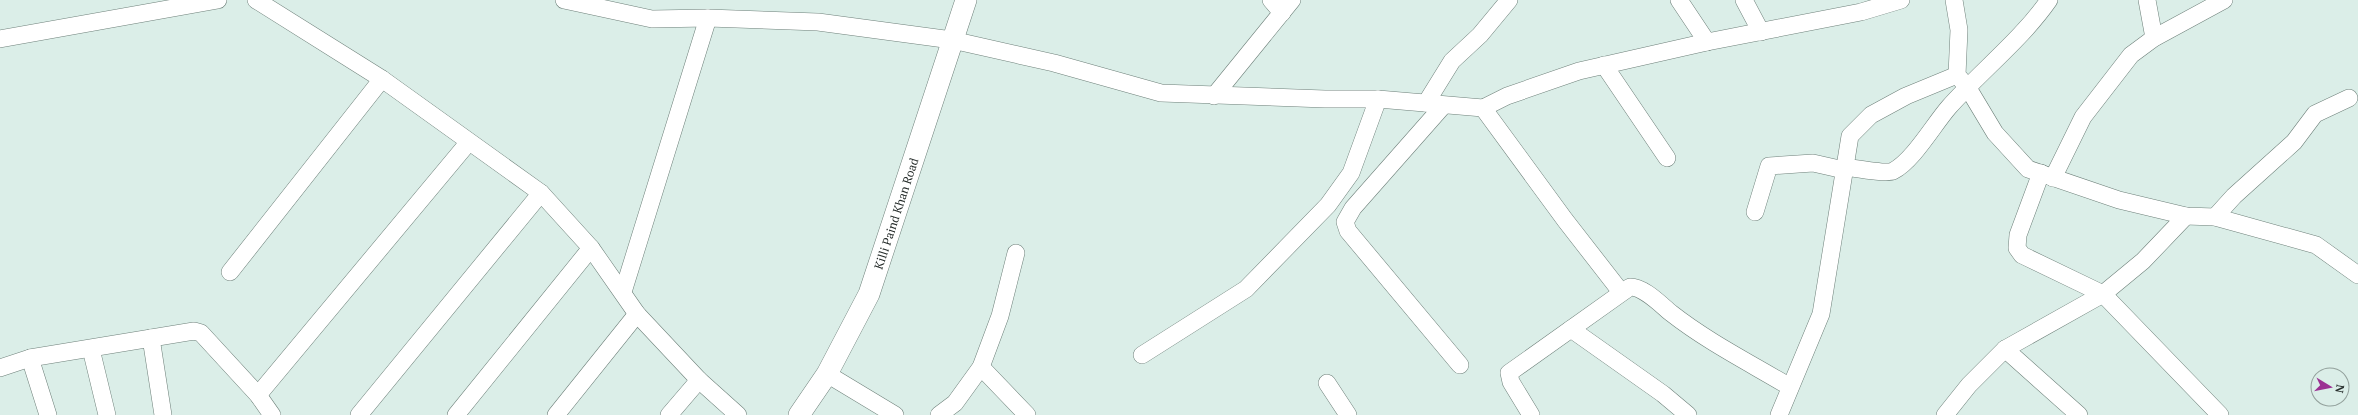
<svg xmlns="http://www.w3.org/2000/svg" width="2358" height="415" font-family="'PT Serif',serif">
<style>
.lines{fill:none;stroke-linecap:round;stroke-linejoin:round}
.minor-casing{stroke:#6e807a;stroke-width:18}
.tertiary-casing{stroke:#6e807a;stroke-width:22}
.minor{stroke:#fff;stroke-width:17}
.tertiary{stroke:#fff;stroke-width:21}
.labels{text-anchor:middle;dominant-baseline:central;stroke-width:3;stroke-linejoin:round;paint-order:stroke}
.street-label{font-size:12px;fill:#262d2b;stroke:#dbeee8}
</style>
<rect width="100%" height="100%" fill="#dbeee8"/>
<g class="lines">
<defs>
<g id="minor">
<path d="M256 0 382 79 541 193 591 248 637 314 699 380 738 415"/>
<path d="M564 0 652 19 708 18 818 22 952 40 1054 63 1161 93 1325 99H1378L1483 108 1507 96 1579 71 1707 42 1861 12 1901 0"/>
<path d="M1271 0 1282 13"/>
<path d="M1679 0 1707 42"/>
<path d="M1744 0 1761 32"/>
<path d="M1954 0 1959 30 1957 75 1968 88 1995 133 2028 169 2119 200 2186 216 2215 217 2316 245 2358 275"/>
<path d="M2147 0 2154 38"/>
<path d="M0 39 218 0"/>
<path d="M1604 65 1667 158"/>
<path d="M1214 96 1292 0"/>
<path d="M1426 103 1452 61 1480 35 1509 0"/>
<path d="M1443 106 1353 208 1345 222 1348 231 1460 365"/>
<path d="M1483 108 1565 220 1621 292"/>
<path d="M1845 167C1854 168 1886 174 1893 171 1913 161 1934 124 1949 107 1982 70 2021 40 2049 0"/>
<path d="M2041 173 2018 235 2017 248 2022 255 2103 294 2220 415"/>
<path d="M2053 178 2083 117 2131 55 2154 38 2224 0"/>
<path d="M1755 212 1769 166 1813 163 1844 170"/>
<path d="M2215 217 2234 196 2294 142 2315 114 2349 98"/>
<path d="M230 272 382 79"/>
<path d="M623 292 708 18"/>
<path d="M1571 329 1663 394 1688 415"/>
<path d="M151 338 163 415"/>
<path d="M91 349 107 415"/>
<path d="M2005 349 2079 415"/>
<path d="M1142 355 1246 289 1328 205 1351 173 1378 99"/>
<path d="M30 358 48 415"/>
<path d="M981 367 1027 415"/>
<path d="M0 368 30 358 194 331 201 333 258 395 272 415"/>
<path d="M827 374 895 415"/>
<path d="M1327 383 1348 415"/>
<path d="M258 395 468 143"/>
<path d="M359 415 541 193"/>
<path d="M456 415 591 248"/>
<path d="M556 415 637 314"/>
<path d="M669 415 699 380"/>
<path d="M939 415 955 403 981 367 1000 316 1016 253"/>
<path d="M1531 415 1511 382 1509 373 1630 287C1644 287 1660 304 1671 313 1708 342 1750 363 1790 387"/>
<path d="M1779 415 1821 314 1850 136 1871 115 1906 96 1957 75"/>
<path d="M1945 415 1969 385 2005 349 2103 294 2143 261 2186 216"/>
</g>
<g id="tertiary">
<path id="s1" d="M799 415 827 374 869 294 966 0"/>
</g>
</defs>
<use href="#minor" class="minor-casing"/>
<use href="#tertiary" class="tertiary-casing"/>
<use href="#minor" class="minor"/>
<use href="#tertiary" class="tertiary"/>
</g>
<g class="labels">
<g class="street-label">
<text stroke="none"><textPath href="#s1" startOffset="225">Killi Paind Khan Road</textPath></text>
</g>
</g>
<g transform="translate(2330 387) rotate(100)"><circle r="19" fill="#dbeee8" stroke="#93a19c"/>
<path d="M0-3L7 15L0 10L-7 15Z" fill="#9c3193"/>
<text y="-6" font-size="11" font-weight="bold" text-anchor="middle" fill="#262d2b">N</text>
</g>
</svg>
